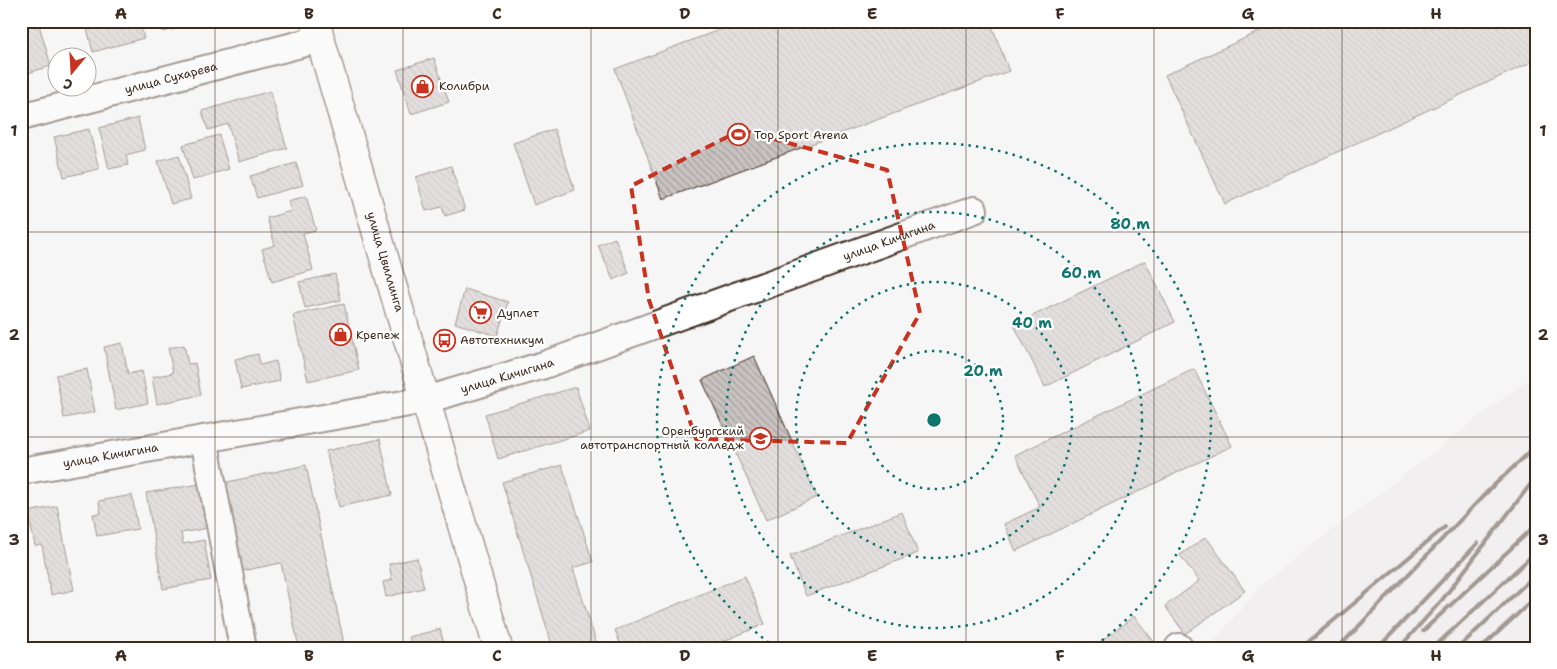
<svg xmlns="http://www.w3.org/2000/svg" width="1557" height="669" font-family="'Shantell Sans',sans-serif">
<style>
.built{fill:#e9e7e6}
.building{fill:url(#building-back-hatch);stroke:#3b2a1e}
.lines{fill:none;stroke-linecap:round;stroke-linejoin:round}
.minor-casing{stroke:#3b2a1e;stroke-width:30}
.major-casing{stroke:#3b2a1e;stroke-width:31}
.minor{stroke:#fff;stroke-width:26}
.major{stroke:#fff;stroke-width:28}
.rail{stroke:#3b2a1e;stroke-width:4}
.marked{fill:none;stroke:#c8321e;stroke-width:4;stroke-dasharray:10 6;stroke-linejoin:round}
.grid{fill:none;stroke:#3b2a1e;stroke-width:1;stroke-opacity:0.55}
.ring{fill:none;stroke:#0f766e;stroke-width:2.5;stroke-dasharray:2.5 5}
.labels{text-anchor:middle;dominant-baseline:central;stroke-width:4.5;stroke-linejoin:round;paint-order:stroke}
.street-label{font-size:12px;fill:#3b2a1e;stroke:#fff}
.poi-label{font-size:12px;fill:#3b2a1e;stroke:#fff;text-anchor:start}
.centre{fill:#0f766e;stroke:#fff;stroke-width:2.5}
.ring-label{font-size:15px;text-anchor:middle;font-weight:bold;fill:#0f766e;stroke:#fff;stroke-width:4.5;stroke-linejoin:round;paint-order:stroke}
.neatline{fill:none;stroke:#3b2a1e;stroke-width:2}
.grid-label{font-size:16px;text-anchor:middle;font-weight:bold;fill:#3b2a1e}
</style>
<defs>
<pattern id="building-back-hatch" width="6" height="6" patternUnits="userSpaceOnUse" patternTransform="scale(1.25)"><rect width="6" height="6" fill="#c9c3c1"/><path d="M-1 5l2 2M0 0l6 6M5-1l2 2" fill="none" stroke="#a49f9c"/></pattern>
</defs>
<rect width="100%" height="100%" fill="#f7f6f6"/>
<filter id="ink" filterUnits="userSpaceOnUse"><feTurbulence type="fractalNoise" baseFrequency=".02" numOctaves="2"/><feDisplacementMap in="SourceGraphic" scale="10" xChannelSelector="R" yChannelSelector="G"/><feConvolveMatrix kernelMatrix="1 2 1 2 8 2 1 2 1" color-interpolation-filters="sRGB"/></filter>
<g filter="url(#ink)">
<path class="built" d="M1536 373V648H1208L1263 583Z"/>
<g class="building">
<path d="M26 21H38L51 66 21 75V23Z"/>
<path d="M85 21H139L144 38 93 52Z"/>
<path d="M160 21H192L193 24 163 32Z"/>
<path d="M743 21H990L1009 71 663 199 615 69Z"/>
<path d="M1282 21H1536V60L1225 204 1165 75Z"/>
<path d="M434 58 449 102 411 114 397 70Z"/>
<path d="M270 91 287 148 239 162 228 124 208 130 202 111Z"/>
<path d="M138 118 145 150 126 155 128 165 109 169 99 128Z"/>
<path d="M89 129 99 169 64 177 54 137Z"/>
<path d="M554 129 575 190 534 205 513 143Z"/>
<path d="M219 135 229 169 193 180 183 145Z"/>
<path d="M179 155 191 199 171 204 158 161Z"/>
<path d="M296 163 303 185 257 198 250 176Z"/>
<path d="M451 166 465 210 445 216 442 207 426 211 416 177Z"/>
<path d="M21 175 28 205 21 206Z"/>
<path d="M306 196 316 230 303 233 313 270 272 282 262 249 275 245 267 218 291 211 288 201Z"/>
<path d="M615 238 629 273 613 280 598 245Z"/>
<path d="M1145 261 1175 322 1045 387 1014 325Z"/>
<path d="M335 274 341 300 305 308 299 282Z"/>
<path d="M465 289 508 302 497 336 455 323Z"/>
<path d="M344 304 359 370 308 381 293 315Z"/>
<path d="M122 343 128 374 142 371 148 403 116 410 104 347Z"/>
<path d="M184 345 188 364 195 363 201 395 157 404 152 377 173 373 168 348Z"/>
<path d="M258 354 260 365 276 361 280 381 241 389 235 359Z"/>
<path d="M754 356 817 497 766 520 702 380Z"/>
<path d="M87 369 95 412 64 418 56 375Z"/>
<path d="M1194 369 1232 446 1016 551 1004 524 1040 507 1015 455Z"/>
<path d="M576 387 590 431 498 459 485 414Z"/>
<path d="M380 439 392 495 339 507 326 451Z"/>
<path d="M306 465 345 648H299L281 563 242 571 223 483Z"/>
<path d="M562 465 593 562 573 568 598 648H553L502 482Z"/>
<path d="M200 484 208 528 181 533 183 544 204 540 211 580 163 589 146 493Z"/>
<path d="M132 495 138 529 97 536 93 514 101 513 99 501Z"/>
<path d="M57 506 74 590 51 595 42 545 35 546 28 512Z"/>
<path d="M902 512 918 553 806 596 790 556Z"/>
<path d="M1206 537 1245 591 1185 634 1165 606 1199 581 1180 555Z"/>
<path d="M417 558 424 588 386 597 383 582 392 580 389 564Z"/>
<path d="M745 576 765 624 707 648H622L615 630Z"/>
<path d="M1134 616 1159 648H1092Z"/>
<path d="M440 629 445 648H412L409 637Z"/>
</g>
<g class="lines">
<defs>
<g id="minor">
<path id="s1" d="M21 117 320 39"/>
<path d="M204 439 243 648"/>
<path id="s2" d="M21 471 426 400 544 365 974 210"/>
<path d="M1178 648 1179 647"/>
</g>
<g id="major">
<path id="s3" d="M315 21 498 648"/>
</g>
</defs>
<use href="#minor" class="minor-casing"/>
<use href="#major" class="major-casing"/>
<use href="#minor" class="minor"/>
<use href="#major" class="major"/>
<g class="rail">
<path d="M1423 631 1536 525"/>
<path d="M1301 648 1445 527"/>
<path d="M1338 648 1490 489 1536 446"/>
<path d="M1378 648 1478 543"/>
<path d="M1399 648 1442 600 1536 477"/>
<path d="M1433 648 1536 552"/>
<path d="M1458 648 1536 574"/>
<path d="M1481 648 1536 597"/>
</g>
</g>
</g>
<path d="M0 0H1557V669H0ZM741 130 887 170 920 313 847 443 696 439 649 300 631 186Z" fill="#f7f6f6" fill-opacity=".55" fill-rule="evenodd"/>
<path class="marked" d="M741 130 887 170 920 313 847 443 696 439 649 300 631 186Z"/>
<path class="grid" d="M215 21V648M403 21V648M591 21V648M778 21V648M966 21V648M1154 21V648M1342 21V648M21 232H1536M21 437H1536"/>
<g class="ring">
<circle cx="934" cy="420" r="69"/>
<circle cx="934" cy="420" r="138"/>
<circle cx="934" cy="420" r="208"/>
<path d="M775 647A277 277 0 1 1 1093 647"/>
</g>
<defs>
<symbol id="shop-ring" viewBox="-11 -11 22 22"><circle r="9.5" fill="#fff" stroke="#c8321e" stroke-width="1.5"/><path d="M-5-2.5h2.3a2.7 3.5 0 0 1 5.4 0H5L5.5 6h-11ZM-1.5-2.5h3a1.5 2.3 0 0 0-3 0Z" fill="#c8321e"/></symbol>
<symbol id="stadium-ring" viewBox="-11 -11 22 22"><circle r="9.5" fill="#fff" stroke="#c8321e" stroke-width="1.5"/><path d="M0-5a6.5 5 0 1 0 0 10a6.5 5 0 1 0 0-10ZM-3.5-1.8h7v3.6h-7Z" fill="#c8321e"/></symbol>
<symbol id="supermarket-ring" viewBox="-11 -11 22 22"><circle r="9.5" fill="#fff" stroke="#c8321e" stroke-width="1.5"/><path d="M-6-5.5h2.5l.6 2H6L4.5 2H-2.5L-4.4-4H-6ZM-1.5 3.2a1.3 1.3 0 1 0 .1 0ZM3 3.2a1.3 1.3 0 1 0 .1 0Z" fill="#c8321e"/></symbol>
<symbol id="bus-ring" viewBox="-11 -11 22 22"><circle r="9.5" fill="#fff" stroke="#c8321e" stroke-width="1.5"/><path d="M-5-6H5V4H4V6H2V4H-2V6H-4V4H-5ZM-3.5-4V0h7V-4ZM-3.5 1.2v1.5H-2V1.2ZM2 1.2v1.5H3.5V1.2Z" fill="#c8321e"/></symbol>
<symbol id="university-ring" viewBox="-11 -11 22 22"><circle r="9.5" fill="#fff" stroke="#c8321e" stroke-width="1.5"/><path d="M0-5L7-2L0 1L-7-2ZM-4 1L0 2.5L4 1V4Q0 6-4 4Z" fill="#c8321e"/></symbol>
</defs>
<g fill-rule="evenodd">
<use href="#shop-ring" x="410" y="74" width="25" height="25"/>
<use href="#stadium-ring" x="726" y="122" width="25" height="25"/>
<use href="#supermarket-ring" x="468" y="300" width="25" height="25"/>
<use href="#shop-ring" x="328" y="322" width="25" height="25"/>
<use href="#bus-ring" x="432" y="328" width="25" height="25"/>
<use href="#university-ring" x="748" y="426" width="25" height="25"/>
</g>
<g class="labels">
<g class="street-label">
<text stroke="none"><textPath href="#s1" startOffset="155">улица Сухарева</textPath></text>
<text stroke="none"><textPath href="#s2" startOffset="901">улица Кичигина</textPath></text>
<text stroke="none"><textPath href="#s3" startOffset="251">улица Цвиллинга</textPath></text>
<text stroke="none"><textPath href="#s2" startOffset="496">улица Кичигина</textPath></text>
<text stroke="none"><textPath href="#s2" startOffset="91">улица Кичигина</textPath></text>
</g>
<g class="poi-label">
<text x="439" y="86">Колибри</text>
<text x="754" y="135">Top Sport Arena</text>
<text x="497" y="313">Дуплет</text>
<text x="356" y="335">Крепеж</text>
<text x="460" y="340">Автотехникум</text>
<text x="744" y="431" text-anchor="end">Оренбургский<tspan x="744" dy="14">автотранспортный колледж</tspan></text>
</g>
</g>
<circle cx="934" cy="420" r="8" class="centre"/>
<g class="ring-label">
<text x="1130" y="229">80 m</text>
<text x="1081" y="278">60 m</text>
<text x="1032" y="328">40 m</text>
<text x="983" y="376">20 m</text>
</g>
<rect width="1557" height="669" fill="none" stroke="#fff" stroke-width="55"/>
<g transform="translate(72 72) rotate(198)"><circle r="24" fill="#ffffff" stroke="#b1aaa5"/>
<path d="M0-4L9 19L0 12L-9 19Z" fill="#c8321e"/>
<text y="-8" font-size="14" font-weight="bold" text-anchor="middle" fill="#3b2a1e">С</text>
</g>
<rect x="28" y="28" width="1502" height="614" class="neatline"/>
<g class="grid-label">
<text x="121" y="19">A</text>
<text x="309" y="19">B</text>
<text x="497" y="19">C</text>
<text x="685" y="19">D</text>
<text x="872" y="19">E</text>
<text x="1060" y="19">F</text>
<text x="1248" y="19">G</text>
<text x="1436" y="19">H</text>
<text x="14" y="136">1</text>
<text x="1543" y="136">1</text>
<text x="14" y="340">2</text>
<text x="1543" y="340">2</text>
<text x="14" y="545">3</text>
<text x="1543" y="545">3</text>
<text x="121" y="661">A</text>
<text x="309" y="661">B</text>
<text x="497" y="661">C</text>
<text x="685" y="661">D</text>
<text x="872" y="661">E</text>
<text x="1060" y="661">F</text>
<text x="1248" y="661">G</text>
<text x="1436" y="661">H</text>
</g>
</svg>
